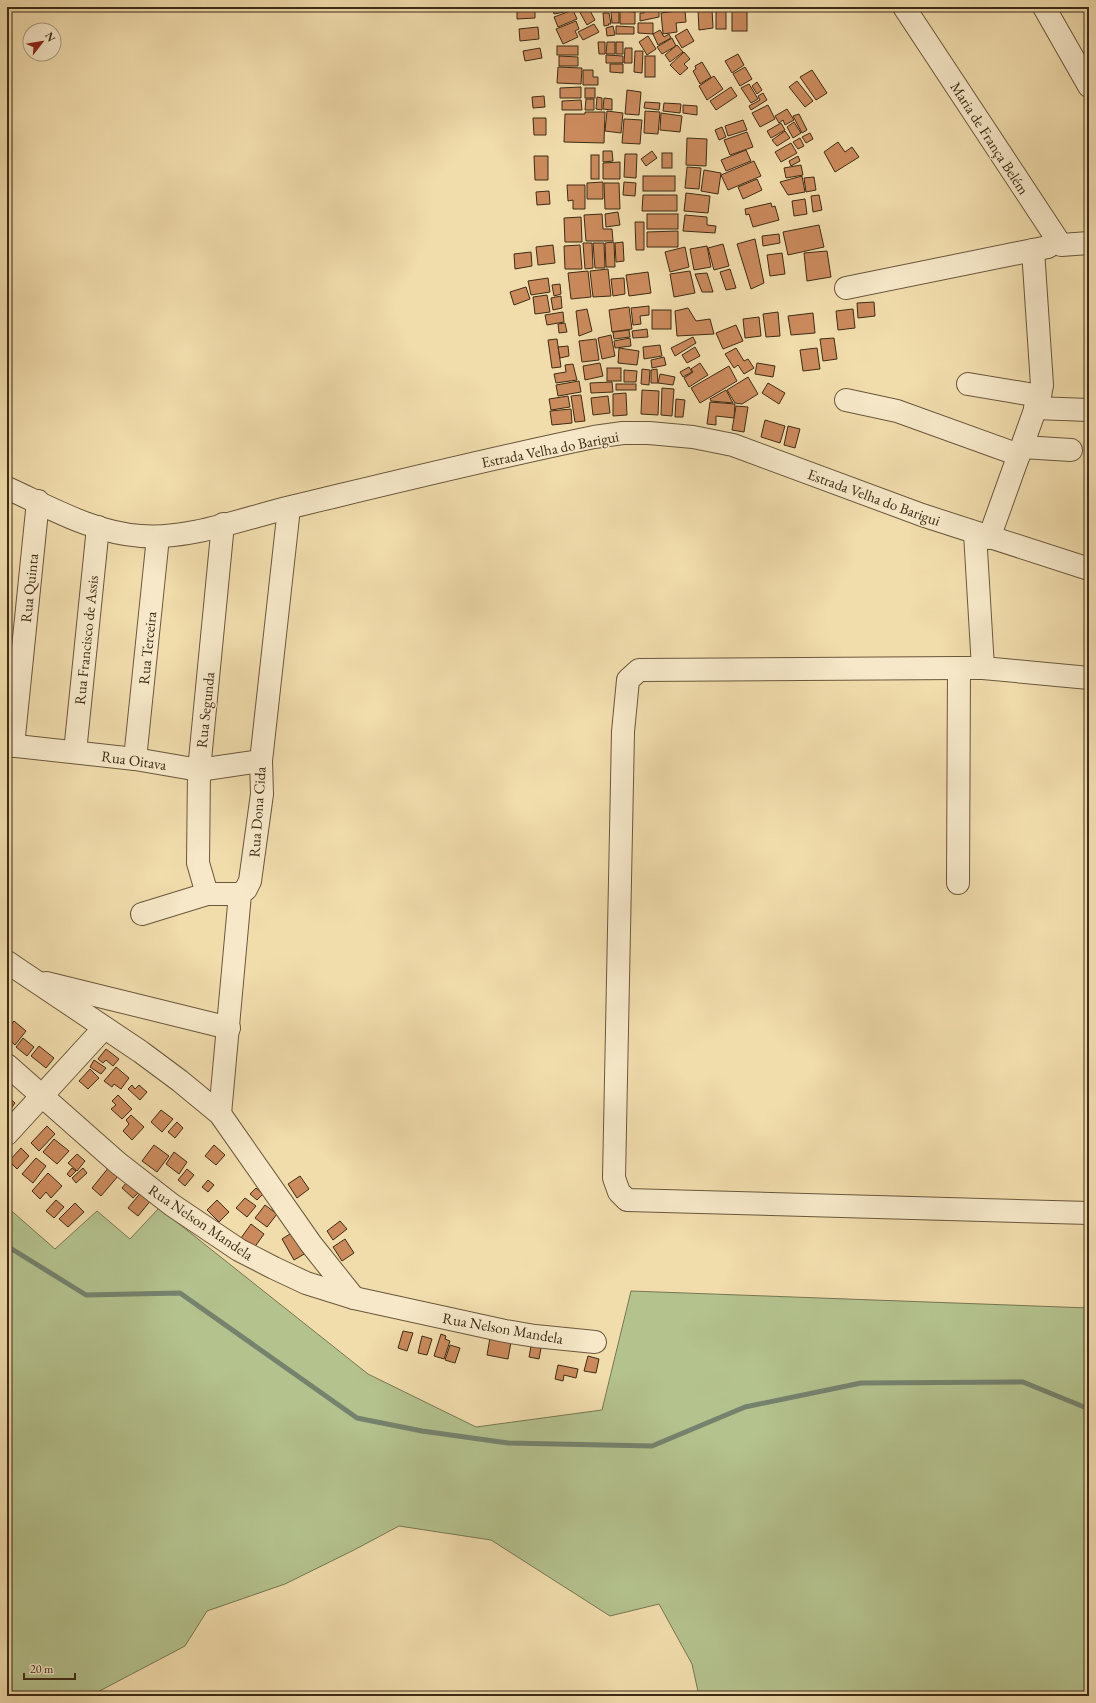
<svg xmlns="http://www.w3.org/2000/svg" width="1096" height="1703" font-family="'EB Garamond',serif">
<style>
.green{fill:#b4c28e;stroke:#787652}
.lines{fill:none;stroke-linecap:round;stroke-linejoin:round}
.stream{stroke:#75826e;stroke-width:5}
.building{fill:#cb8a5c;stroke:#3d2b15}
.minor-casing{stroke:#6a573b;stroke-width:24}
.minor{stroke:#f6e8c9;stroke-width:22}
.labels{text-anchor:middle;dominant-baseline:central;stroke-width:3;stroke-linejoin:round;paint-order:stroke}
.street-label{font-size:15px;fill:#3d2b15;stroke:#f6e8c9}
</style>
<rect width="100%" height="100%" fill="#f1dcac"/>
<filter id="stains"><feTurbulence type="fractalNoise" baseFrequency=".005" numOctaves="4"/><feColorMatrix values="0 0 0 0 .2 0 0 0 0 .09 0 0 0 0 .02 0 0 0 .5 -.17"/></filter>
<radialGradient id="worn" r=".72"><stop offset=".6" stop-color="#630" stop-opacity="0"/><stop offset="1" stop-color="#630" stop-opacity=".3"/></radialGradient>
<path class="green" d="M7 1207 55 1249 97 1211 130 1239 159 1208 368 1374 476 1427 602 1410 631 1291 1089 1308V1696H699L692 1664 659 1604 610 1616 491 1540 399 1526 354 1550 285 1584 207 1611 185 1646 90 1696H7Z"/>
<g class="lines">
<path class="stream" d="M7 1246 86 1295 180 1293 357 1418 422 1431 508 1443 652 1446 745 1407 861 1383 1023 1382 1089 1409"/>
</g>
<g class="building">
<path d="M552 7H573L574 10 554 14Z"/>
<path d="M582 7H588L595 20 587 25 578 9Z"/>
<path d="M535 8V18L517 19V9Z"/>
<path d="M645 9H662L663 11H659V17L640 21V13H644Z"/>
<path d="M698 9H712L713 28 699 30Z"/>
<rect x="716" y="9" width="10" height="20"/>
<rect x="732" y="9" width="15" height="22"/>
<path d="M573 10 577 19 558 27 554 17Z"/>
<path d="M685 10 686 22 676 23 677 32 663 34 661 13Z"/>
<path d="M620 11 635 12V24H620Z"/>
<path d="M611 12H619V23H612Z"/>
<path d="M603 13H609L611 24H608L609 25 604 26Z"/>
<path d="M576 21 579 29 575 31 578 37 563 44 556 29Z"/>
<path d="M638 23H653V34L638 33Z"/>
<path d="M594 24 599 32 583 40 578 32Z"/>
<path d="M613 26 615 35 607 36 606 28Z"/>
<path d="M616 26 634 27V34H616Z"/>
<path d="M538 27 539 39 520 41 519 29Z"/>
<path d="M687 29 694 41 682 48 675 36Z"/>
<path d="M660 30 664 37 669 34 671 38 658 45 653 34Z"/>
<path d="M648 36 656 49 647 55 639 42Z"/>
<path d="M672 38 676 46 662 54 657 47Z"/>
<path d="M598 42H605V54H599Z"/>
<path d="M607 42H615V54H606Z"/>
<rect x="616" y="42" width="7" height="12"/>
<path d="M677 45 683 52 670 62 665 55Z"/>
<rect x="557" y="46" width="21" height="9"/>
<path d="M540 48 542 58 525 61 523 51Z"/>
<path d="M625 48H632V63H624Z"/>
<path d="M635 51H643L642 73 634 72Z"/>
<path d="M684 52 690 59 684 64 688 68 680 75 670 65Z"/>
<path d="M738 54 744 65 732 73 725 61Z"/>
<path d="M606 55 623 56V63H606Z"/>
<path d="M559 56 578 57V66H559Z"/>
<rect x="645" y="56" width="10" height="21"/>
<path d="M702 62 711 77 700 84 693 71 696 69 695 66Z"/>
<path d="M610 64H623V73L610 72Z"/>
<path d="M558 67 582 68 581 84 557 83Z"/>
<path d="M745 67 752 79 740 86 733 74Z"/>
<path d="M583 70H593V77H598V85H583Z"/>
<path d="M812 70 827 93 816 100 800 77Z"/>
<path d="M714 76 723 89 707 100 699 86Z"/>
<path d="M797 81 813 101 805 107 789 87Z"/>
<path d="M757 82 762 90 757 94 752 86Z"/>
<path d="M749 84 758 99 751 103 741 88Z"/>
<path d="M581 87V98H560V88Z"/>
<path d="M731 87 737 96 716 110 710 101Z"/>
<rect x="585" y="88" width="10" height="10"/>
<path d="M627 90 641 92 639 115 625 114Z"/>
<path d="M763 93 767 100 751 110 749 106 760 100 758 96Z"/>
<path d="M544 96 545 107 533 108 532 97Z"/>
<path d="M597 97 602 98V110L596 109Z"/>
<path d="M604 98 612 99V110L603 109Z"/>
<path d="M586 99H594V110H585Z"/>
<path d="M581 100 582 110H562V101Z"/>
<path d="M645 102 660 103 659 110 644 108Z"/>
<path d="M664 103 681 104 680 113 663 111Z"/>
<path d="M683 105 697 106V115L683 113Z"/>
<path d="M768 105 775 119 760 127 752 113Z"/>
<path d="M787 109 794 120 785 125 783 120 779 123 775 116Z"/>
<path d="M607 111 623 113 621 133 605 131Z"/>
<path d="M645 111 660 112 658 134 644 133Z"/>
<path d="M585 112H605L604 143 564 142 565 114H585Z"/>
<path d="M661 113 682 116 680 132 660 130Z"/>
<path d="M799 114 807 130 802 133 793 116Z"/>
<path d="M533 118H546V135H534Z"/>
<path d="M624 119 642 120 640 144 622 143Z"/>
<path d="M743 120 747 130 728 136 725 126Z"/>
<path d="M794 122 801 133 793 138 787 127Z"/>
<path d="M781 123 785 130 771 138 767 131Z"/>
<path d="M722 127 726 137 719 140 715 130Z"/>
<path d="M785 131 790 138 777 146 772 140Z"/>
<path d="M747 132 753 147 730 155 724 140Z"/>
<path d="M810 133 813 139 806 143 802 137Z"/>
<path d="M687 138 707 139 706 166 686 165Z"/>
<path d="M800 138 804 146 798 149 793 142Z"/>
<path d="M838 142 845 152 852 147 859 157 835 172 824 152Z"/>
<path d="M791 143 797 153 781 162 775 152Z"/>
<path d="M746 150 751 161 726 171 721 160Z"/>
<path d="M603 151H612L613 161 603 162Z"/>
<path d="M652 151 657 158 646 166 641 159Z"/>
<rect x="662" y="153" width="10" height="15"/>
<path d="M625 154H637L636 178 624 177Z"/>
<rect x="591" y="155" width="8" height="24"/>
<path d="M534 156H548V180H535Z"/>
<path d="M798 156 800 161 791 166 789 161Z"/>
<path d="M754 161 761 176 728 190 721 175Z"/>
<path d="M620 162V179H603V163Z"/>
<path d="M801 165 803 175 786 178 784 168Z"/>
<path d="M687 167 701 168 699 189 685 188Z"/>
<path d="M704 170 721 173 718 194 701 191Z"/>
<rect x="643" y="176" width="32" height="15"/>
<path d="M802 176 805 192 788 195 780 182Z"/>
<path d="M814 177 816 190 806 192 804 178Z"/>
<path d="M757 179 762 190 743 199 738 187Z"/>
<path d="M603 182V199H587V183Z"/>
<path d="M624 182 636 183 635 196 623 195Z"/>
<path d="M604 183H619L620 209H605Z"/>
<path d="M567 185H585V209H573V200L568 201Z"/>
<path d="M549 191 550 204 537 205 536 192Z"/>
<path d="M686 193 710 196 708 213 684 211Z"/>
<path d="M643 195H677V211H642Z"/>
<path d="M819 195 822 210 813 212 811 196Z"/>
<path d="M805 199 807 214 794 216 792 201Z"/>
<path d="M771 203 772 207 775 206 779 220 753 227 749 214 746 215 745 209Z"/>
<path d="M618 212 620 225 606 227 605 214Z"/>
<path d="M602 214 603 229H612L613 241H586L584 215Z"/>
<rect x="647" y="214" width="31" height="15"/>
<path d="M685 215 707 217V225L716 226 715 233 683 231Z"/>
<path d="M581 217 582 242H565L564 218Z"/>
<path d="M635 222H644V250H636Z"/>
<path d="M819 225 824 247 788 255 783 232Z"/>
<path d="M678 231V247H647V232Z"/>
<path d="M779 234 780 243 763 246 762 236Z"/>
<path d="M755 239 764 283 751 289 737 244Z"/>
<path d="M614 242 615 267H606L605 243Z"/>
<path d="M623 242 624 261 616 262 615 243Z"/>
<path d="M583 243H592L593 268 585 269Z"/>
<path d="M593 243H604L605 268H595Z"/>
<path d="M723 244 729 266 714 270 708 248Z"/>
<path d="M553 245 555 263 538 265 536 247Z"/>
<path d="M580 245 582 269H565L564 246Z"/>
<path d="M707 246 711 267 694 270 690 249Z"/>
<path d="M685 247 689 267 670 272 665 252Z"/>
<path d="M827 251 831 277 807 281 804 253Z"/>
<path d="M531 252 532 266 515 269 514 254Z"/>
<path d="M782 253 785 274 770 276 767 255Z"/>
<path d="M608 269 611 296 593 297 590 271Z"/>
<path d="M730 269 736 288 726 290 720 272Z"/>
<path d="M588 271 591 297 571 299 568 273Z"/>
<path d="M690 271 695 293 674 297 670 274Z"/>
<path d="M648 272 651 293 629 296 626 275Z"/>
<path d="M707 273 713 292H702L695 274Z"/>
<path d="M548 278 550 292 531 295 528 281Z"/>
<path d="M624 278 625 294 613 296 611 279Z"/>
<path d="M560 284 561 294 554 296 552 285Z"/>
<path d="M526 287 530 299 514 305 510 292Z"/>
<path d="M547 295 550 312 535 314 533 297Z"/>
<path d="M561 296 562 308 553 310 551 298Z"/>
<path d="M874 302 875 316 858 318 857 303Z"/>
<path d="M649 306V315L640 316 641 324 633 325 631 308Z"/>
<path d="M629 307 632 329 612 332 609 310Z"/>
<path d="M688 308 696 321 710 319 714 334 677 336 675 311Z"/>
<path d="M587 309 592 331 579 336 576 311Z"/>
<path d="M853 309 855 328 838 330 836 311Z"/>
<rect x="652" y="310" width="19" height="19"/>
<path d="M563 312 564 322 547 325 545 315Z"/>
<path d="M778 312 780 336 766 337 763 314Z"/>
<path d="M813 313 815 333 791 335 788 316Z"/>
<path d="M759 317 761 336 745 338 743 319Z"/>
<path d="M565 323 567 332 559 333 558 324Z"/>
<path d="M736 325 743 341 723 349 716 333Z"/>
<path d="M647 329 648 337 633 338 632 331Z"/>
<path d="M629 330 630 337 614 339 613 332Z"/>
<path d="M611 335 615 356 602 359 598 338Z"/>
<path d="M693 337 696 343 675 356 671 348Z"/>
<path d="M630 338 631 346 615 348 614 341Z"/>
<path d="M834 338 837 359 823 361 820 339Z"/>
<path d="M557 339 561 367 552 368 548 340Z"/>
<path d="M596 339 599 360 582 362 579 341Z"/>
<path d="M660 345 662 356 644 359 643 347Z"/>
<path d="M568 346 569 356 560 358 558 347Z"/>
<path d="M695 347 700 356 687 363 682 355Z"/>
<path d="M619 348 639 351 637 365 618 363Z"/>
<path d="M736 348 744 361 748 359 754 368 744 374 738 365 734 368 725 354Z"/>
<path d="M817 348 820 369 803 371 800 350Z"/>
<path d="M664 357 666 365 652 368 651 360Z"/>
<path d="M600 363 603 376 585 380 583 366Z"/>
<path d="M700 363 708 375 689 387 684 378 693 372 691 369Z"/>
<path d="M757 363 775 366 773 377 755 374Z"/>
<path d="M573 364 577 380 556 383 554 374 566 372 565 365Z"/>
<path d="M729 366 737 381 700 403 691 388Z"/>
<path d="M689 367 692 372 683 377 680 372Z"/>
<rect x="607" y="368" width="14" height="13"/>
<path d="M642 369 650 370 649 385 641 384Z"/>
<path d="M657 369 658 383H651V370Z"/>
<path d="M624 370 637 371 636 382H624Z"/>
<path d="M660 374 675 377 673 385 658 383Z"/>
<path d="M748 377 758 394 742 404 735 403 727 390Z"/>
<path d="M579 381 581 392 558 396 556 385Z"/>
<path d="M612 382 613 392 591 393 590 383Z"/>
<path d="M768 383 785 393 779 404 762 393Z"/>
<rect x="616" y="384" width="20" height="6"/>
<path d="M662 388 674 389 672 416 661 415Z"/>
<path d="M642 390 659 391 658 415 641 414Z"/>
<path d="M726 390 733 403 711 401 710 399Z"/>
<path d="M626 393 627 415 613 416V394Z"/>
<path d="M581 395 585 421 575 422 571 396Z"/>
<path d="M568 396 570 407 551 410 549 399Z"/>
<path d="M608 396 610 413 593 415 591 398Z"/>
<path d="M676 399 685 400 683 417H675Z"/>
<path d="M710 402 735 404 734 418 716 416V425L707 424Z"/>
<path d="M736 406 748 407 744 432 732 430Z"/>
<path d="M571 409 572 423 552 425 550 411Z"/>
<path d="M765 420 785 426 780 443 761 437Z"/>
<path d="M788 426 800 429 795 448 784 445Z"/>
<path d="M14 1021 26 1031 15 1045 7 1038V1030Z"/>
<path d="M23 1038 34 1047 27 1056 16 1047Z"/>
<path d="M39 1046 54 1058 46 1068 31 1056Z"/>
<path d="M106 1049 119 1059 113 1066 106 1060 103 1063 98 1059Z"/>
<path d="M94 1060 106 1068 101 1074 90 1067Z"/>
<path d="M116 1067 129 1078 121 1089 114 1084 112 1087 104 1081Z"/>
<path d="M90 1069 99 1078 88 1089 79 1081Z"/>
<path d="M132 1085 135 1089 139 1085 147 1092 140 1100 128 1089Z"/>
<path d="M118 1095 132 1109 122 1119 111 1109 116 1105 112 1101Z"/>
<path d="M7 1096 15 1103 9 1111 7 1109Z"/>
<path d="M161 1110 173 1119 162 1132 151 1122Z"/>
<path d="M131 1115 144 1127 132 1140 123 1131 129 1124 126 1120Z"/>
<path d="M177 1122 183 1128 175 1138 168 1132Z"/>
<path d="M47 1126 55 1134 39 1151 31 1143Z"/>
<path d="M54 1139 69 1151 57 1164 43 1152Z"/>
<path d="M154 1145 169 1156 157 1172 142 1161Z"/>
<path d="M214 1145 225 1155 216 1165 205 1156Z"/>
<path d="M21 1148 29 1156 17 1169 9 1161Z"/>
<path d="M174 1152 187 1162 179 1174 166 1164Z"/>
<path d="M77 1154 85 1161 77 1171 68 1163Z"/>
<path d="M36 1158 46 1166 33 1183 22 1174Z"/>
<path d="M109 1167 119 1175 101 1196 92 1188Z"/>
<path d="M72 1168 76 1171 70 1177 67 1174Z"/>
<path d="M83 1168 87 1173 76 1183 72 1178Z"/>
<path d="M187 1169 194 1175 185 1186 178 1180Z"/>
<path d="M48 1173 62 1186 51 1198 46 1192 40 1199 32 1191Z"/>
<path d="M300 1176 309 1189 297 1198 288 1184Z"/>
<path d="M208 1180 214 1185 208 1192 202 1187Z"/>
<path d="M127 1182 139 1192 133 1198 122 1188Z"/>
<path d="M256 1188 263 1194 257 1200 250 1194Z"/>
<path d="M142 1191 152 1199 138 1216 128 1208Z"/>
<path d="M245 1198 256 1206 247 1217 236 1208Z"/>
<path d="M56 1200 64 1207 54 1218 46 1211Z"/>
<path d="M217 1200 229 1212 219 1222 207 1210Z"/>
<path d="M75 1203 84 1212 68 1227 59 1219Z"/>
<path d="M265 1205 277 1214 267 1227 255 1218Z"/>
<path d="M340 1221 347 1229 333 1240 327 1231Z"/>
<path d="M251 1224 264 1234 254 1248 241 1238Z"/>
<path d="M293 1232 306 1253 294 1260 282 1239Z"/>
<path d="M345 1239 354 1253 342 1261 333 1247Z"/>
<path d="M403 1331 413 1333 407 1351 398 1348Z"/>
<path d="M441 1334 446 1336 445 1339 450 1341 444 1359 434 1356Z"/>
<path d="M422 1336 432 1339 427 1355 418 1353Z"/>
<path d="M490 1338 511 1342 508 1359 487 1355Z"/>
<path d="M450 1345 460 1348 455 1363 445 1360Z"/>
<path d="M531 1346 541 1348 539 1359 529 1357Z"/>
<path d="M588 1356 599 1359 596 1373 584 1371Z"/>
<path d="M558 1365 578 1369 576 1378 564 1375 563 1381 555 1379Z"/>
</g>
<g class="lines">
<defs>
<g id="minor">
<path d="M904 7 1061 245 1089 243"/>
<path d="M1044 7 1089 86"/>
<path d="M846 288 1048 247"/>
<path d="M968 384 1040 396"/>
<path d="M846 400 897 411 1019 455"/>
<path d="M1035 408 1089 410"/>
<path d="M1022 447 1071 450"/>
<path d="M7 488C49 507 94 533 141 536 188 540 245 518 291 507 391 483 492 458 594 437L623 433H649L693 437 733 445 922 515 1089 569"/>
<path d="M975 533 983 668"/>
<path d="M989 538 1040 396 1042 385 1033 250"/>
<path d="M1089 678 983 668H959L639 670 628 680 623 732 614 1178 619 1192 627 1200 1089 1213"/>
<path d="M7 745 135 759 199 770 261 761"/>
<path d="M13 746 38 501"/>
<path d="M75 752 98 527"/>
<path d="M135 759 158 537"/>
<path d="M958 883 959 668"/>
<path d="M207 894 198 863 199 770 223 524"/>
<path d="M142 914 207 894H240"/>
<path d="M7 962 141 1052 180 1081 220 1114 311 1244 354 1298"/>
<path d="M46 983 229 1028"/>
<path d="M7 1065 118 1163 172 1205 239 1250 274 1268 306 1283 354 1298 505 1331 535 1336 595 1342"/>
<path d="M220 1114 240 894 246 889 250 881 262 794 261 761 289 508"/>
<path d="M7 1134 104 1028"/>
</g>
</defs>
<use href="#minor" class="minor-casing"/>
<use href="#minor" class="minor"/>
</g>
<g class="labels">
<g class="street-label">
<text transform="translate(990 138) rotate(57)">Maria de França Belém</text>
<text transform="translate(550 449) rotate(-11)">Estrada Velha do Barigui</text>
<text transform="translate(874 497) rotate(20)">Estrada Velha do Barigui</text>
<text transform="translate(29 588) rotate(-84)">Rua Quinta</text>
<text transform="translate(86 640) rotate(-84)">Rua Francisco de Assis</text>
<text transform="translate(147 648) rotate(-84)">Rua Terceira</text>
<text transform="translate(205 710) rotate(-84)">Rua Segunda</text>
<text transform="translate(134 760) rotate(8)">Rua Oitava</text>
<text transform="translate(257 812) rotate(-86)">Rua Dona Cida</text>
<text transform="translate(201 1222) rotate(34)">Rua Nelson Mandela</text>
<text transform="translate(503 1328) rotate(10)">Rua Nelson Mandela</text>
</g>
</g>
<rect width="1096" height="1703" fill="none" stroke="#f1dcac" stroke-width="24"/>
<rect x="8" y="8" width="1080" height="1687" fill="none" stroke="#3d2b15" stroke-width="2"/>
<rect x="12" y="12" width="1072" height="1679" fill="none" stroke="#3d2b15"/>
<g transform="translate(42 42) rotate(59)"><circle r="19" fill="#f6e8c9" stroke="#ac9c81"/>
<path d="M0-3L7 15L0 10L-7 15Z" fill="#8f2418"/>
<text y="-6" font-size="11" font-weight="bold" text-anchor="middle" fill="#3d2b15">N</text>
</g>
<path d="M24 1673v6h51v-6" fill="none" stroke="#3d2b15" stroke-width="2"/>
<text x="30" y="1673" font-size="12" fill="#3d2b15" stroke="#f6e8c9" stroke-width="3" paint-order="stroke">20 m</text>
<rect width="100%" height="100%" filter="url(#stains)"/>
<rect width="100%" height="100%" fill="url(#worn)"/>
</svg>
